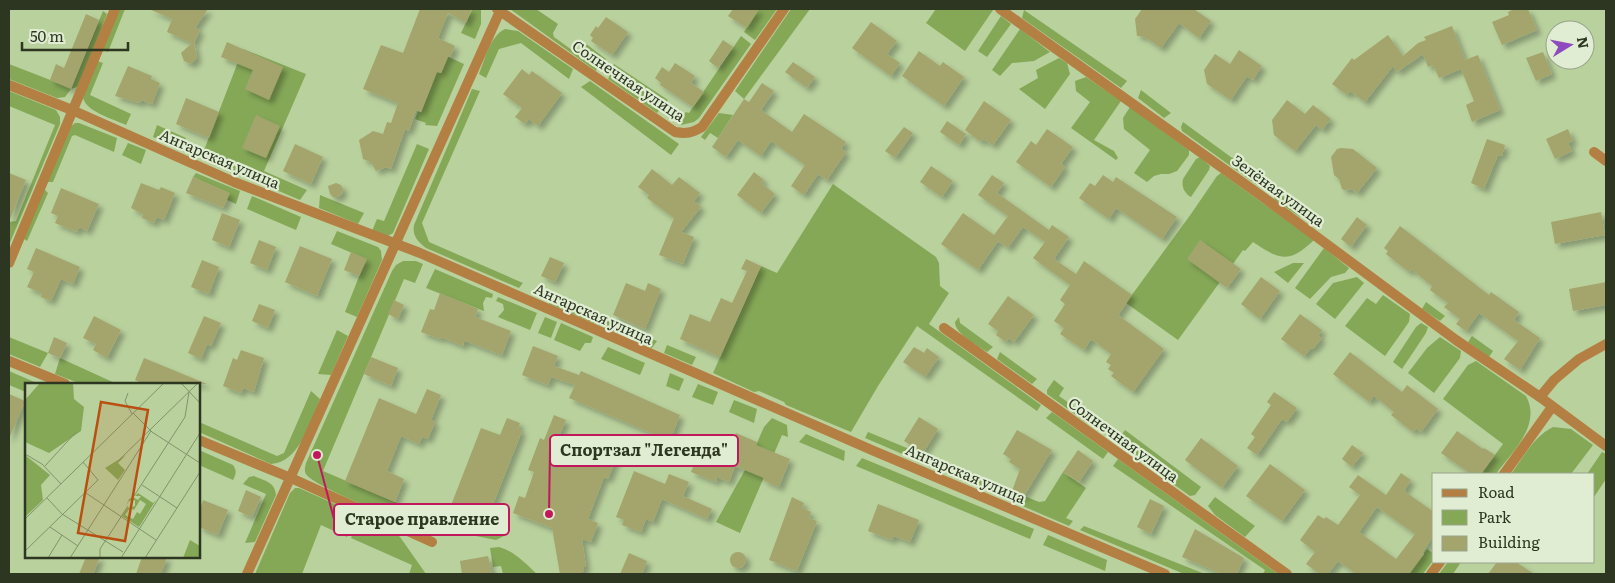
<svg xmlns="http://www.w3.org/2000/svg" width="1615" height="583" font-family="Literata,serif">
<style>
.green{fill:#85a857}
.building{fill:#a4a46d;fill-rule:evenodd;filter:url(#shadow)}
.lines{fill:none;stroke-linecap:round;stroke-linejoin:round}
.minor{stroke:#b37f43;stroke-width:10}
.tertiary{stroke:#b37f43;stroke-width:10}
.labels{text-anchor:middle;dominant-baseline:central;stroke-width:4.5;stroke-linejoin:round;paint-order:stroke}
.street-label{font-size:15px;fill:#2d3621;stroke:#e0edd3}
.inset-road{fill:none;stroke:#81936b;stroke-width:1}
.view{fill:#b95011;fill-opacity:0.15;stroke:#b95011;stroke-width:2.5}
.inset-edge{fill:none;stroke:#2d3621;stroke-width:2.5}
.leader{fill:none;stroke:#c2185b;stroke-width:2}
.callout-dot{fill:#c2185b;stroke:#e0edd3;stroke-width:2}
.callout{fill:#e0edd3;stroke:#c2185b;stroke-width:2}
.callout-label{font-size:16px;text-anchor:middle;font-weight:bold;fill:#2d3621}
</style>
<defs>
<filter id="shadow"><feDropShadow dx="4.5" dy="4.5" stdDeviation="2.5" flood-color="#0004"/></filter>
</defs>
<rect width="100%" height="100%" fill="#b9d19d"/>
<g class="green">
<path d="M119 9H125L108 52 102 49Z"/>
<path d="M470 9H481V24L475 39 461 33 472 10Z"/>
<path d="M510 9H536L558 24 553 33 554 37 597 68 596 71Z"/>
<path d="M759 9H777L755 40 744 32Z"/>
<path d="M791 9H810L744 99 735 91Z"/>
<path d="M936 9H991L993 10 965 51 926 23Z"/>
<path d="M1024 10 1127 81 1121 88 1022 18Z"/>
<path d="M103 11 107 14 80 84 77 87 71 89 65 97 57 98 9 79V64L71 88Z"/>
<path d="M1001 16 1011 24 987 57 978 51Z"/>
<path d="M505 29 518 31 573 69 569 79 521 43 499 49 486 78 479 74C485 59 490 36 505 29Z"/>
<path d="M1020 29 1050 52 1034 61 1012 63 1000 76 992 70Z"/>
<path d="M741 36 751 44 699 118 694 122 681 125V118L686 112 689 113Z"/>
<path d="M585 43 606 59 603 65H599L581 52V49Z"/>
<path d="M243 49 306 74 264 171 307 190 300 200 201 158Z"/>
<path d="M442 54 464 64 437 126 425 125 426 123 415 119 418 111 421 112 432 84 434 70 441 73 446 61Z"/>
<path d="M1059 58 1067 63 1070 74 1045 109 1019 89 1038 78 1036 70Z"/>
<path d="M97 61 103 63 90 95 131 114 126 125C114 119 83 111 83 96Z"/>
<path d="M614 64 668 100 657 113 608 79C611 74 610 69 614 64Z"/>
<path d="M1086 77 1121 101 1094 140 1114 151 1118 158 1116 160 1071 128 1090 102 1076 91 1075 81Z"/>
<path d="M590 81 679 144 671 155 581 87Z"/>
<path d="M472 89 480 91 422 223 429 242 523 283 519 288 426 248C418 242 412 236 414 225Z"/>
<path d="M1141 90 1171 113 1164 118 1138 98Z"/>
<path d="M9 91 56 110 60 117V124L9 245V222L16 221 55 125 9 106Z"/>
<path d="M1130 107 1189 150V155L1177 171 1169 174H1161L1154 176 1147 182 1134 173 1150 150 1124 129 1123 118Z"/>
<path d="M719 113 733 115 718 138 710 133 705 140 701 137Z"/>
<path d="M1183 122 1265 182 1261 188 1182 131 1181 127Z"/>
<path d="M75 123H79L117 138 114 152 75 135 72 136 53 182H46L70 127Z"/>
<path d="M157 125 186 138 181 149 153 137Z"/>
<path d="M128 143 146 150 141 164 122 155Z"/>
<path d="M417 144 429 149 393 233 388 236 372 231 377 219 384 221Z"/>
<path d="M1200 157 1210 166 1209 170 1191 197C1185 194 1181 187 1183 179L1196 159Z"/>
<path d="M196 173 240 191 236 204 227 200 229 193 193 177Z"/>
<path d="M1221 173 1314 240C1289 264 1280 260 1253 242L1245 251 1243 250 1178 340 1126 303 1191 214 1217 176Z"/>
<path d="M833 184 936 257 939 263 940 286 949 293 929 324 1041 405 1037 411 917 326 878 386 851 432 786 405 784 402 759 391 754 392 713 373 761 266 777 273Z"/>
<path d="M43 188 48 193 27 241 21 237Z"/>
<path d="M1276 191 1304 211 1300 217 1275 200 1274 197Z"/>
<path d="M320 195 364 213 358 224 319 208Z"/>
<path d="M252 196 301 217 296 230 247 209Z"/>
<path d="M337 231 378 247 381 251 382 260 357 317 345 312 366 259 331 244Z"/>
<path d="M1324 248 1349 268 1345 273 1331 277 1310 299 1295 288Z"/>
<path d="M403 261H416L423 264 415 283 404 279 323 471 407 507 408 513 400 521C385 514 312 485 306 474 304 471 305 467 306 463L392 271 396 265Z"/>
<path d="M1293 263H1304L1288 283 1274 272Z"/>
<path d="M435 269 493 294 492 298 486 297 483 303 484 311 426 288Z"/>
<path d="M1357 277 1364 283 1335 319 1316 304 1333 283Z"/>
<path d="M1383 295 1410 314 1409 322 1385 356 1345 326 1367 298 1376 304Z"/>
<path d="M498 297 537 313 530 330 498 317 504 310 503 304 496 301Z"/>
<path d="M551 298 620 326 617 333 549 304Z"/>
<path d="M1426 302 1445 316 1440 321 1422 309Z"/>
<path d="M545 317 557 322 551 338 538 333Z"/>
<path d="M959 317 960 323 993 347 987 352C978 346 955 334 955 322Z"/>
<path d="M561 323 593 337 591 343H585L580 351 554 340Z"/>
<path d="M1421 323 1428 327 1426 333 1402 369 1393 362 1416 327Z"/>
<path d="M337 330 348 336 331 375 318 374Z"/>
<path d="M635 332 657 341 652 348 632 340Z"/>
<path d="M1472 336 1493 351 1489 357 1468 342Z"/>
<path d="M9 337 48 353 40 367 9 354Z"/>
<path d="M1440 337 1461 351 1460 358 1434 393 1408 373 1427 348Z"/>
<path d="M667 345 696 357 692 365 664 353Z"/>
<path d="M608 347 645 363 640 375 601 359Z"/>
<path d="M1000 352 1037 379 1032 384 997 359Z"/>
<path d="M60 358 117 384H81L55 374Z"/>
<path d="M1476 361 1526 396C1542 425 1512 452 1496 474H1481L1503 444 1443 399 1468 365Z"/>
<path d="M9 371 39 384H26V392L9 385Z"/>
<path d="M670 373 684 379 679 391 666 386Z"/>
<path d="M1054 380 1064 388 1059 396 1092 419 1087 423 1047 394V390Z"/>
<path d="M698 384 718 392 713 405 692 397Z"/>
<path d="M311 391 320 399C311 421 299 463 271 464L199 432V422L277 456 284 453Z"/>
<path d="M734 400 757 409 754 423 729 412Z"/>
<path d="M1052 412 1108 452 1103 459 1046 418Z"/>
<path d="M772 418 787 425 788 437 782 435 740 533 716 522 745 470 764 427Z"/>
<path d="M1553 427 1571 429 1593 445 1571 474H1543L1541 473 1511 474C1523 458 1534 436 1553 427Z"/>
<path d="M1125 430 1201 487 1195 495 1190 496 1119 445 1118 440Z"/>
<path d="M868 432 1002 487 996 494 865 438Z"/>
<path d="M806 434 845 451 844 461 799 442Z"/>
<path d="M199 450 233 465C237 471 236 474 233 480L199 465Z"/>
<path d="M1602 452 1606 454V479L1594 497V474H1587Z"/>
<path d="M862 458 1034 529 1030 539 856 466Z"/>
<path d="M1118 459 1278 574H1263L1265 570 1113 466Z"/>
<path d="M1063 472 1086 488 1066 518 1073 521 1069 526 1011 501 1012 491 1039 502 1045 501Z"/>
<path d="M254 476C265 481 275 482 276 495L255 542 245 543 266 494 243 484 249 477Z"/>
<path d="M295 488H299L355 513 347 537 321 525 302 574H255L290 493Z"/>
<path d="M1215 497 1255 526 1245 537 1215 515 1208 506Z"/>
<path d="M424 513 439 519 448 513 508 534 496 540 456 532 419 531 417 518Z"/>
<path d="M360 515 392 529 400 537 426 574H409L412 565 351 538Z"/>
<path d="M1084 526 1205 574H1184L1080 530Z"/>
<path d="M1048 535 1107 560 1105 571 1043 545Z"/>
<path d="M499 547C514 551 526 564 537 574H503L501 566 493 567 490 548Z"/>
<path d="M1427 549 1434 554V559L1423 574H1409Z"/>
<path d="M1448 562H1461L1453 574H1439Z"/>
</g>
<g class="building">
<path d="M149 9H208L195 28 200 30 194 43 197 58 191 64 184 61 181 53 192 43 167 32 172 19Z"/>
<path d="M420 9H472L466 23 448 13 438 38 455 46 450 57H448L441 73 437 72 421 112 416 110 409 131 405 129 391 169 386 167 376 171 371 162 363 159 359 140 373 131 383 134 387 122 391 123 398 103 363 89 381 45 403 53Z"/>
<path d="M733 9H759L747 28 728 16Z"/>
<path d="M1142 9H1194L1211 21 1199 38 1179 23 1161 48 1143 36H1137L1135 19Z"/>
<path d="M1514 9H1528L1537 30 1502 45 1492 22 1509 15 1508 12Z"/>
<path d="M86 14 99 20 71 89 50 80 56 64 64 68Z"/>
<path d="M606 17 628 32 612 55 591 41 593 38 590 35 596 26 598 28Z"/>
<path d="M871 22 897 41 887 54 900 63 891 76 852 48Z"/>
<path d="M1452 26 1465 60 1478 55 1500 110 1472 122 1466 105 1474 101 1461 69 1439 78 1433 65 1428 67 1423 54 1397 72 1393 66 1365 102 1350 91 1347 95 1332 84 1352 58 1354 60 1388 35 1403 56 1418 43 1426 40 1424 37Z"/>
<path d="M723 40 733 47 718 68 709 61Z"/>
<path d="M227 42 283 67 269 100 245 89 253 70 221 57Z"/>
<path d="M1239 50 1262 66 1253 80 1247 76 1231 100 1207 84 1204 70 1215 54 1230 64Z"/>
<path d="M919 51 940 66 943 62 964 77 944 106 902 76Z"/>
<path d="M1543 52 1552 74 1536 81 1526 58Z"/>
<path d="M793 62 815 77 807 88 785 72Z"/>
<path d="M675 63 695 76 691 83 704 92 693 107 660 85 661 83 655 78 662 67 669 72Z"/>
<path d="M128 66 152 76 151 79 160 83 152 104 141 100 140 103 115 96Z"/>
<path d="M522 69 529 75 532 71 562 93 538 126 529 119 525 124 515 117 522 108 503 94Z"/>
<path d="M762 83 774 91 761 110 792 132 804 114 846 142 841 149 846 152 827 180 818 174 804 195 791 186 805 165 771 141 761 156 738 140 726 157 712 147 744 99 749 102Z"/>
<path d="M186 98 219 112 209 138 176 124Z"/>
<path d="M1287 100 1305 114 1313 105 1331 119 1322 130 1316 125 1295 151 1274 135 1272 120Z"/>
<path d="M984 101 1011 120 993 145 983 139 981 142 965 130Z"/>
<path d="M256 115 280 126 266 158 242 148Z"/>
<path d="M947 121 966 134 959 145 940 132Z"/>
<path d="M904 127 913 133 895 158 885 151Z"/>
<path d="M1047 129 1073 147 1061 164 1065 167 1051 187 1016 162 1031 141 1036 145Z"/>
<path d="M1568 129 1573 141 1568 143 1572 151 1555 159 1546 139Z"/>
<path d="M1487 139 1505 145 1502 156 1498 155 1484 189 1471 183Z"/>
<path d="M295 144 323 157 311 184 283 171Z"/>
<path d="M1341 148 1353 149 1377 168 1357 193 1352 189 1344 190 1342 189 1339 179 1334 175 1331 157 1337 149Z"/>
<path d="M931 166 953 181 942 197 920 182Z"/>
<path d="M652 169 672 185 679 177 700 193 694 201 701 207 681 232 694 237 683 264 659 255 674 218 647 198 649 195 638 187Z"/>
<path d="M754 172 764 180 761 183 775 194 761 213 737 195Z"/>
<path d="M9 173 26 180 9 222Z"/>
<path d="M992 175 1004 183 997 193 1049 230 1052 225 1069 237 1054 259 1076 274 1084 261 1132 295 1118 315 1164 349 1133 392 1111 376 1114 373 1108 369 1111 365 1106 362 1111 354 1091 339 1084 350 1060 334 1064 328 1054 321 1065 304 1060 300 1070 285 1033 258 1045 242 1023 227 1008 248 998 241 978 270 941 244 963 213 994 235 1008 216 978 195Z"/>
<path d="M1103 175 1113 182 1116 177 1177 217 1162 239 1116 208 1109 219 1079 198 1090 183 1095 186Z"/>
<path d="M193 177 230 193 223 208 186 193Z"/>
<path d="M141 183 159 190 161 187 175 193 164 220 157 217 154 223 142 218 143 214 131 208Z"/>
<path d="M336 183 341 185 343 189 342 194 338 197H333L330 194 328 186Z"/>
<path d="M61 188 99 204 87 231 79 227 77 232 55 223 58 216 51 213Z"/>
<path d="M1601 212 1605 235 1555 244 1551 222Z"/>
<path d="M222 213 240 220 229 247 212 240Z"/>
<path d="M1357 217 1367 225 1351 247 1341 239Z"/>
<path d="M1400 226 1489 295 1491 292 1519 312 1514 320 1540 338 1520 370 1504 359 1518 341 1479 313 1466 331 1456 324 1460 319 1444 307 1448 303 1430 290 1432 286 1411 269 1409 272 1386 254 1388 251 1384 248Z"/>
<path d="M259 240 276 247 267 270 250 263Z"/>
<path d="M1200 240 1241 269 1227 288 1187 259Z"/>
<path d="M300 246 332 259 317 296 285 282Z"/>
<path d="M36 248 80 267 73 284 61 279 51 301 41 297 42 293 27 287 34 272 27 269Z"/>
<path d="M351 252 367 259 359 276 344 270Z"/>
<path d="M550 257 564 263 555 282 541 276Z"/>
<path d="M746 259 761 266 720 357 680 339 690 314 710 322 721 298 732 303 747 271 741 269Z"/>
<path d="M202 260 219 267 209 294 191 287Z"/>
<path d="M1261 277 1280 291 1260 319 1241 304Z"/>
<path d="M1606 282V305L1573 311 1569 289Z"/>
<path d="M626 283 645 291 648 283 661 289 645 329 613 315Z"/>
<path d="M440 293 478 309 475 317 511 331 502 355 468 342H464L463 346 441 337 440 339 421 332 430 309 434 310Z"/>
<path d="M1008 296 1034 315 1014 342 1009 338 1006 342 996 335 998 331 988 324Z"/>
<path d="M394 300 404 305 398 319 388 314Z"/>
<path d="M259 304 275 310 268 328 252 321Z"/>
<path d="M1300 314 1322 330 1318 336 1322 338 1313 349 1311 348 1304 356 1281 339Z"/>
<path d="M94 316 121 330 107 358 93 350 96 344 83 338Z"/>
<path d="M204 316 221 323 211 346 207 344 201 359 188 353Z"/>
<path d="M54 337 67 343 60 358 48 353Z"/>
<path d="M533 346 558 356 554 366 579 375 581 371 680 415 670 441 569 398 575 385 551 377 548 385 522 375Z"/>
<path d="M914 347 924 353 927 348 939 357 925 377 903 362Z"/>
<path d="M241 350 264 358 254 392 243 388 241 393 223 386 233 358 237 360Z"/>
<path d="M1350 352 1402 392 1407 385 1438 409 1421 432 1416 428 1413 432 1391 415 1394 412 1374 396 1369 402 1333 374Z"/>
<path d="M371 357 398 368 391 386 364 374Z"/>
<path d="M144 358 207 384H144L135 380Z"/>
<path d="M427 389 441 395 431 420 435 422 428 439 422 437 419 444 401 436 387 471 404 479 395 502 345 481 379 398 416 414Z"/>
<path d="M1274 392 1297 408 1287 422 1282 419 1257 455 1247 448 1255 437 1251 434 1271 405 1267 402Z"/>
<path d="M9 394 25 401 9 439Z"/>
<path d="M554 415 566 420 557 441 602 459 606 449 618 454 608 479 604 477 588 519 598 523 591 542 582 539 586 567H584V571L582 572V574H560L552 528 513 513 519 496 525 498 534 472 528 470 540 438 544 440Z"/>
<path d="M919 417 938 429 923 453 904 441Z"/>
<path d="M507 418 520 423 518 429 522 431 484 527 448 513 481 428 500 435Z"/>
<path d="M1017 430 1052 450 1024 496 1012 491 1020 469 1009 462 1011 459 1003 454Z"/>
<path d="M1457 431 1483 449 1484 448 1495 455 1481 474H1471L1441 453Z"/>
<path d="M736 433 757 442 756 445 790 459 779 487 763 480 764 478 735 466 729 482 717 477 716 482 691 472 705 438 730 448Z"/>
<path d="M1201 438 1238 466 1222 488 1185 460Z"/>
<path d="M1352 445 1363 453 1352 467 1342 459Z"/>
<path d="M1078 450 1093 461 1079 482 1063 472Z"/>
<path d="M1270 464 1305 490 1282 521 1246 496Z"/>
<path d="M634 471 665 484 669 474 689 482 683 496 712 509 707 519 662 499 653 522 646 519 641 532 622 525 624 520 616 517Z"/>
<path d="M1401 473 1411 480 1404 491 1434 512V535L1422 553 1424 554 1409 574H1356L1338 561 1328 574H1320L1306 564 1315 552 1300 540 1318 515 1324 519 1326 517 1338 525 1360 495 1349 487 1358 475 1386 495ZM1377 507 1415 534 1396 559 1359 532Z"/>
<path d="M246 490 261 497 252 517 238 511Z"/>
<path d="M792 497 804 503 802 508 811 512 809 518 817 521 797 571 769 560Z"/>
<path d="M1150 499 1164 506 1151 534 1137 527Z"/>
<path d="M203 500 228 510 218 535 199 527V512Z"/>
<path d="M878 504 919 520 910 542 894 536 892 540 868 531Z"/>
<path d="M1195 529 1244 558 1237 574H1222L1182 557Z"/>
<circle cx="738" cy="560" r="8"/>
<path d="M629 553 647 561 642 574H620Z"/>
<path d="M488 556 492 574H462L460 561Z"/>
<path d="M86 557H100L93 574H79Z"/>
<path d="M142 557H167L161 574H136Z"/>
<path d="M1497 562H1516L1534 574H1488Z"/>
</g>
<g class="lines">
<g class="minor">
<path d="M497 9 675 132C686 134 692 133 702 127L784 9"/>
<path d="M1000 9 1263 197 1456 340 1540 397 1606 446"/>
<path d="M1594 152 1606 161"/>
<path d="M9 263 115 9"/>
<path d="M944 328 1287 574"/>
<path d="M9 361 65 384"/>
<path d="M1540 397 1554 380 1579 359 1606 344"/>
<path d="M199 440 291 478 432 542"/>
<path d="M1504 474 1552 407"/>
<path d="M247 574 500 11"/>
<path d="M1431 574 1440 562"/>
</g>
<path class="tertiary" d="M9 85 72 110 234 182 420 253 874 451 1165 574"/>
</g>
<g class="labels">
<g class="street-label">
<text transform="translate(629 80) rotate(34)">Солнечная улица</text>
<text transform="translate(220 158) rotate(23)">Ангарская улица</text>
<text transform="translate(1279 190) rotate(36)">Зелёная улица</text>
<text transform="translate(594 313) rotate(24)">Ангарская улица</text>
<text transform="translate(1124 439) rotate(36)">Солнечная улица</text>
<text transform="translate(966 473) rotate(23)">Ангарская улица</text>
</g>
</g>
<g transform="translate(25 383)">
<rect width="175" height="175" fill="#b9d19d"/>
<path d="M15 0H48L49 16 59 24 56 48 24 70 0 59V17ZM0 72 25 92 16 102 18 117 0 134ZM101 72 93 80 100 87 93 97 80 85ZM113 110 128 120 131 117 114 144 97 133 102 125 110 123V117L104 118 101 123 104 116 108 114 113 117 116 113H110ZM115 117 121 121 115 131 112 129 108 136 100 132 105 125 109 127ZM165 157 175 163V175H158Z" fill="#85a857" fill-rule="evenodd"/>
<path class="inset-road" d="M156 0 175 20M103 10 100 18 107 31M108 30 127 49 175 80M0 71 17 81 36 101M93 78 173 0M20 83 51 49M117 102 152 125M61 110 131 157M109 113 160 34 164 9M22 115 37 131 98 169M0 136 139 0M25 144 53 163M0 168 73 97 58 79M23 175 37 152M45 175 126 48M75 175V166L103 123M96 175 175 50M120 175 175 89"/>
<path class="view" d="M76 19 123 27 100 158 53 150Z"/>
<rect width="175" height="175" class="inset-edge"/>
</g>
<path class="leader" d="M549 514L550 450M317 455L334 519"/>
<g class="callout-dot">
<circle cx="549" cy="514" r="5"/>
<circle cx="317" cy="455" r="5"/>
</g>
<g class="callout">
<rect x="550" y="435" width="188" height="31" rx="5"/>
<rect x="334" y="504" width="175" height="31" rx="5"/>
</g>
<g class="callout-label">
<text x="644" y="456">Спортзал "Легенда"</text>
<text x="422" y="525">Старое правление</text>
</g>
<rect width="1615" height="583" fill="none" stroke="#2d3621" stroke-width="20"/>
<rect x="1432" y="473" width="162" height="90" fill="#e0edd3" stroke="#98a48c"/>
<rect x="1442" y="489" width="25" height="8" fill="#b37f43" stroke="#98a48c"/>
<text x="1478" y="498" font-size="15" fill="#2d3621">Road</text>
<rect x="1442" y="510" width="25" height="15" fill="#85a857" stroke="#98a48c"/>
<text x="1478" y="523" font-size="15" fill="#2d3621">Park</text>
<rect x="1442" y="536" width="25" height="15" fill="#a4a46d" stroke="#98a48c"/>
<text x="1478" y="548" font-size="15" fill="#2d3621">Building</text>
<g transform="translate(1570 45) rotate(80)"><circle r="24" fill="#e0edd3" stroke="#98a48c"/>
<path d="M0-4L9 19L0 12L-9 19Z" fill="#8e4bbf"/>
<text y="-8" font-size="14" font-weight="bold" text-anchor="middle" fill="#2d3621">N</text>
</g>
<path d="M22 42v8h106v-8" fill="none" stroke="#2d3621" stroke-width="2.5"/>
<text x="30" y="42" font-size="15" fill="#2d3621" stroke="#e0edd3" stroke-width="4" paint-order="stroke">50 m</text>
</svg>
